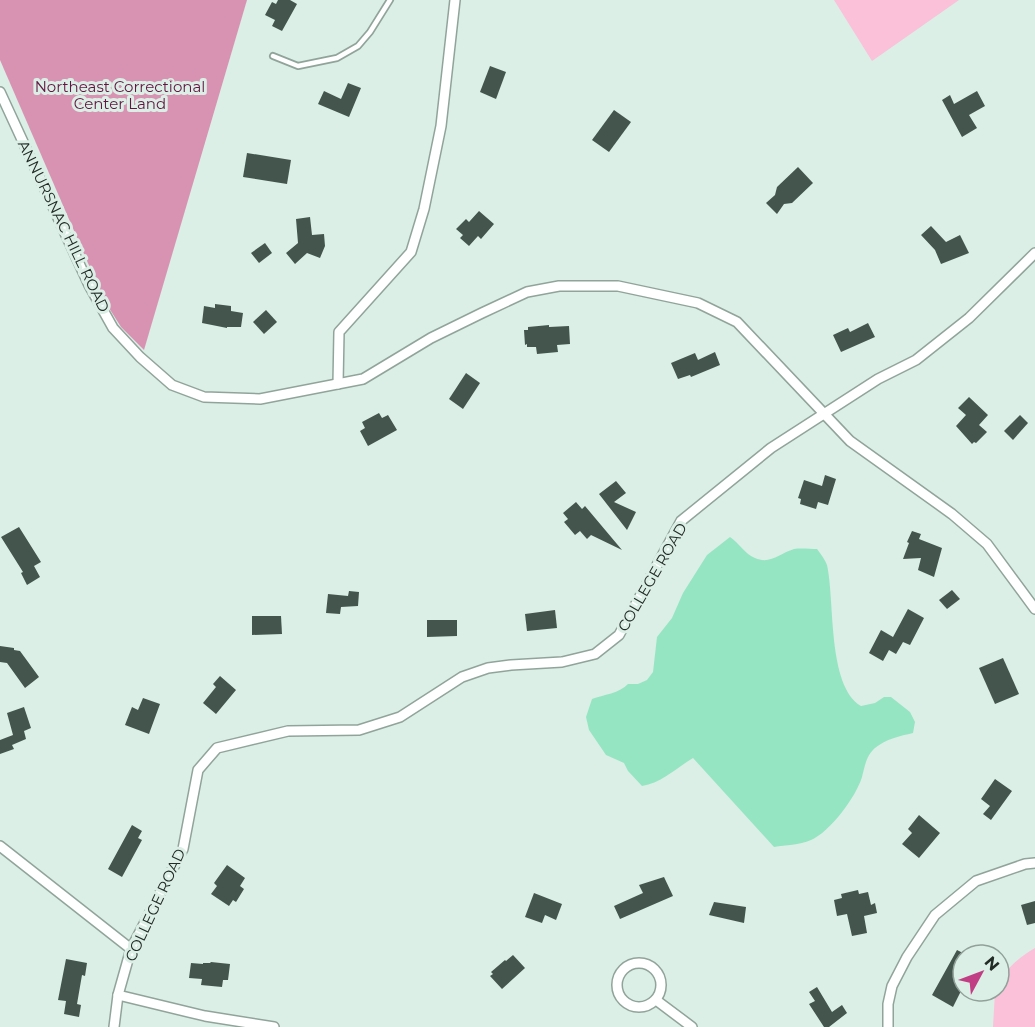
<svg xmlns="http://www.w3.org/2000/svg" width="1035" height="1027" font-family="Montserrat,sans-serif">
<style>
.green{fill:#fac1d9}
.forest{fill:#d993b2}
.water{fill:#95e5c3}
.building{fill:#44554e}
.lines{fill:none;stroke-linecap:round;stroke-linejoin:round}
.service-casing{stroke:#91a49b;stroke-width:8}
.minor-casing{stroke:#91a49b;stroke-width:12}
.service{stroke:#fff;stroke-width:4.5}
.minor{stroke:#fff;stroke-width:9}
.labels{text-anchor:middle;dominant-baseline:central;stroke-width:6;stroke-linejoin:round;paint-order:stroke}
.park-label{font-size:15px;fill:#651441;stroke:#dbefe6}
.street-label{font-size:15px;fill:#232b27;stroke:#dbefe6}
</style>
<rect width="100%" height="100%" fill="#dbefe6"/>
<g class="green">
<path d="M834 0H959L872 61Z"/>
<path d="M1035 948V1027H993L995 992 999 991C999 972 1020 957 1035 948Z"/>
</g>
<path class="forest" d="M0 0H247L144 350 121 327 104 300 0 60Z"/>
<path class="water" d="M730 537C739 543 745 554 755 558 770 565 780 553 794 549 801 548 810 549 817 549 821 554 825 560 827 565 835 600 827 686 861 706L875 703 884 697H891L910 712 915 722 913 733C900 736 886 739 875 748 866 756 865 766 862 777 856 797 830 832 811 840 799 845 786 845 774 847L693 758C676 768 662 783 642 786L628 771 624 763 606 755 589 730 586 717 592 699C603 695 620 693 628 684H638L647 680 653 672 657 637 672 618 683 593 707 555Z"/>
<g class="building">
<path d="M278 0H290L297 4 282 31 272 26 275 20 265 15 272 2 276 4Z"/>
<path d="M490 66 506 72 496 99 480 92Z"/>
<path d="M348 83 361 88 349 117 318 104 324 91 341 99Z"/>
<path d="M977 91 985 106 969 115 977 128 962 137 942 100 950 95 954 104Z"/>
<path d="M614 110 631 122 609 152 592 140Z"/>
<path d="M247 153 291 160 287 184 243 177Z"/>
<path d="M798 167 813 183 792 203 784 204 777 214 766 203 775 195 777 187Z"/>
<path d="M479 211 494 224 481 239 478 236 469 246 460 238 463 235 456 229 466 219 469 222Z"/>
<path d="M310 217 312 235 324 234 325 246 320 258 307 253 295 264 286 253 298 243 296 219Z"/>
<path d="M931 226 946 242 960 235 969 253 941 264 935 250 921 235Z"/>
<path d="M265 243 272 253 259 263 251 253Z"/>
<path d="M215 304 231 306V311L243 313 241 327H227V328L202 323 204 306 215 308Z"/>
<path d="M266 310 277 322 264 334 253 322Z"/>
<path d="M868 323 875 337 841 352 833 335 848 328 850 332Z"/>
<path d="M549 325V327L569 326 570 344 557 345 558 352 537 354 536 347H527V344L525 345 524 330H528V327Z"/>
<path d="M715 352 720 365 691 377 690 375 678 379 671 363 695 353 698 360Z"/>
<path d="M466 373 480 383 463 409 449 399Z"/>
<path d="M969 397 988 415 979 425 987 432 976 443 974 442 972 444 956 426 966 415 958 408Z"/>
<path d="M379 413 382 418 388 415 397 430 368 446 360 431 365 428 362 422Z"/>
<path d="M1020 415 1028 423 1013 440 1004 431Z"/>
<path d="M825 475 836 479 828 505 818 502 816 509 800 504 801 499 798 498 804 480 822 486Z"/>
<path d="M616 481 626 493 614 502 636 512 627 530 599 494Z"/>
<path d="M576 502 582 509 585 506 622 550 591 535 587 539 580 531 575 535 564 522 568 519 563 513Z"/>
<path d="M19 527 41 562 34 566 40 577 27 585 21 573 23 572 1 537Z"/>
<path d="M912 531 921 534 919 539 942 548 934 577 918 570 921 558 903 559 909 543 907 542Z"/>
<path d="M952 590 960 599 947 609 939 600Z"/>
<path d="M349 591 359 592 358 606 341 607 340 614 326 613 328 594 348 596Z"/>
<path d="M908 609 924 618 910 645 903 642 896 654 889 650 883 661 869 653 881 630 893 637Z"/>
<path d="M555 610 557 628 527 631 525 614Z"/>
<path d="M252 616H281L282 634 252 635Z"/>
<path d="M427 620H457V636L427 637Z"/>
<path d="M0 646 14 648V650L20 651 39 677 25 688 7 663 0 662Z"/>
<path d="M1003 658 1019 694 995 704 979 668Z"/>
<path d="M220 676 236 690 216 714 203 703 216 687 213 684Z"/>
<path d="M143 698 160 704 149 734 125 725 132 707 138 710Z"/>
<path d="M24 707 31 728 24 731 26 739 12 745 14 749 0 754V740L13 735 7 713Z"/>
<path d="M995 779 1012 791 991 820 983 814 990 806 981 799Z"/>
<path d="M919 815 940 833 919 858 902 844 912 833 908 829Z"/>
<path d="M132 825 142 831 138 838 142 840 122 877 108 869Z"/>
<path d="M227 865 245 878 240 886 244 889 236 902 233 900 229 906 211 894 217 886 214 883Z"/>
<path d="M664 877 673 896 620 919 614 906 643 893 639 885Z"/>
<path d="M858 890 859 894 868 892 871 905 875 903 877 913 864 916 867 933 852 936 847 914 837 916 834 900 842 898 841 894Z"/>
<path d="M534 893 562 904 556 920 545 915 542 923 525 917Z"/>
<path d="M1035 901V923L1027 925 1021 905Z"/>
<path d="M714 902 746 907 744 923 709 915Z"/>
<path d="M957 950 963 953V977L958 987 962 989 953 1007 932 995Z"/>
<path d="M513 955 525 968 502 989 490 976 493 974 491 972 505 960 506 961Z"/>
<path d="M66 959 87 963 85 976 82 975 77 1004 81 1005 79 1017 64 1014 66 1001 58 1000Z"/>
<path d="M211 962 230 964 228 980H223L222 987 201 985 202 979 189 978 191 963 203 964V963H210Z"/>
<path d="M817 987 832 1012 842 1005 847 1013 829 1027H824L809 1004 815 1001 809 992Z"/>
</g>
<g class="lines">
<defs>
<path id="service" d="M273 56 298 66 337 58 358 46 370 32 390 0"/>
<g id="minor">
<path d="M0 92 89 285 113 328 140 357 172 385 204 397 260 399 363 379 431 338 482 313 527 292 559 286H618L698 303 737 322 850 441 952 514 987 544 1035 609"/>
<path d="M338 384 339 332 411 252 424 209 441 126 455 0"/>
<path d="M0 846 131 949"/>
<circle cx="639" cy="985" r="22"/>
<path d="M118 995 205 1016 274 1027"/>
<path d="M656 1000 692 1027"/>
<path d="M114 1027 118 995 131 949 183 849 198 770 217 748 288 731 359 730 400 717 462 677 488 668 511 665 562 662 595 654 619 635 681 521 771 448 878 379 916 360 969 318 1035 253"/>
<path d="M888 1027V1004L892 986 907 957 935 915 976 881 1025 864 1035 863"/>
</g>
</defs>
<use href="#service" class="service-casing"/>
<use href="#minor" class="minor-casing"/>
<use href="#service" class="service"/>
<use href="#minor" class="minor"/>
</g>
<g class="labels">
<g class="park-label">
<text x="120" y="86">Northeast Correctional<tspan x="120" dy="17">Center Land</tspan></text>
</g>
<g class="street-label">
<text transform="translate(64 226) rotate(64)">ANNURSNAC HILL ROAD</text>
<text transform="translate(652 577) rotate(-60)">COLLEGE ROAD</text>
<text transform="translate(155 905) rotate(-65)">COLLEGE ROAD</text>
</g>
</g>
<g transform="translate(981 973) rotate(49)"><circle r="28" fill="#dbefe6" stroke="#91a19a" stroke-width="1.5"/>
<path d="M0-4.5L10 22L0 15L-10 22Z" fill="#c13e84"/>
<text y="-9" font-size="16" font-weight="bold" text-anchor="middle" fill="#232b27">N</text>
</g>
</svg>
